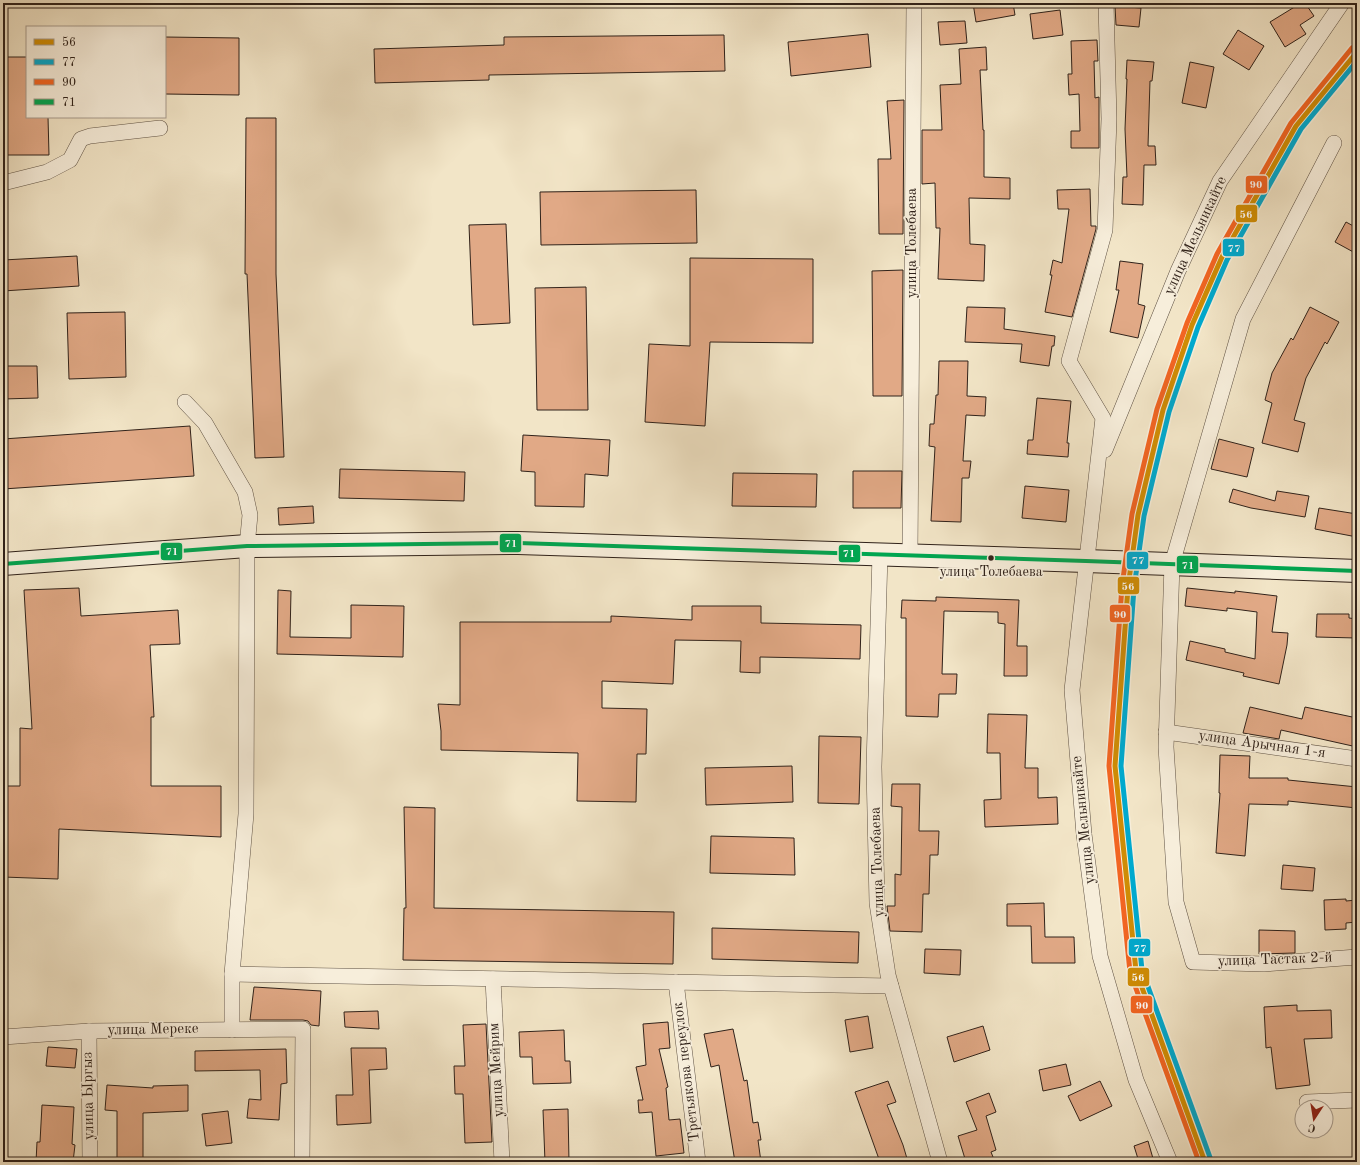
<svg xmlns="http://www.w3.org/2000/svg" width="1360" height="1165" font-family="'Old Standard TT',serif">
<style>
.building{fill:#e1a986;stroke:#30221a}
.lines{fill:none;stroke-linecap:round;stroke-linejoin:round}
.street-casing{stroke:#605345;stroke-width:16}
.secondary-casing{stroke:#30221a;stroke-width:24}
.street{stroke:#f7eedb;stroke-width:15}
.secondary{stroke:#f7eedb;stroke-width:22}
.bus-1-casing{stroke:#f7eedb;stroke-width:7}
.bus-1{stroke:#00a651;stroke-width:4}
.rail-1-casing{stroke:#f7eedb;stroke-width:8}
.rail-2-casing{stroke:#f7eedb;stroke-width:8}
.rail-3-casing{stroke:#f7eedb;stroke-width:8}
.rail-1{stroke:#cf8c05;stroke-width:5}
.rail-2{stroke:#00a9ce;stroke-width:5}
.rail-3{stroke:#f26522;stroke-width:5}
.bus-dot{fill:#30221a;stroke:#f7eedb;stroke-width:1.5}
.labels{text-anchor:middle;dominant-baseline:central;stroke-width:3.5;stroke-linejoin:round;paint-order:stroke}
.bus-label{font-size:14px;fill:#30221a;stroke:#f7eedb}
.street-label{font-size:15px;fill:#30221a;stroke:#f7eedb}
.line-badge{stroke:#f7eedb;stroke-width:1.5}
.badge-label{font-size:11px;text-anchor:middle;font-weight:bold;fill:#fff}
</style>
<rect width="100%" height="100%" fill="#f2e5c7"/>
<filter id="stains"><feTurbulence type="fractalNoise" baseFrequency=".005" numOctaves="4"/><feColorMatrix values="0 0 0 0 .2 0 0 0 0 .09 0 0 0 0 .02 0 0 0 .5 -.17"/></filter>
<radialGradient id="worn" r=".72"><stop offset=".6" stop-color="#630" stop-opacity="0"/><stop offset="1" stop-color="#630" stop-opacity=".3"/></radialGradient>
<g class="building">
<path d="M973 3H1013L1015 15 976 22Z"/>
<path d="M1301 3H1305L1314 16 1300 25 1306 34 1285 47 1270 22Z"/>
<path d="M1115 6 1141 8 1139 27 1116 25Z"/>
<path d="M1060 10 1063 35 1033 39 1030 14Z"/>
<path d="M965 21 967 43 940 45 938 22Z"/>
<path d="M1238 30 1264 46 1249 70 1223 54Z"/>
<path d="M868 34 871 67 791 76 788 42Z"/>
<path d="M724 35 725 71 489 75V80L375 83 374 49 504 45V37Z"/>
<path d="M165 37 239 38V95L165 94Z"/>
<path d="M1097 40 1098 61H1094L1095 98 1099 97V148H1071V131H1080L1079 94 1069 95 1068 74H1072L1071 41Z"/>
<path d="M986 47 987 70H980L983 130H984V177L1010 178V199L969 198 970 244 985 245 984 281 938 279 940 228H936L935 183 922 184V130H942L940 85 961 84 959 49Z"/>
<path d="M3 57H27V117H48L49 155H3Z"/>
<path d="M1127 60 1154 62 1152 81H1150L1148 146H1155L1156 165H1144L1143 205 1122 204 1123 177H1127L1125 129 1127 79H1126Z"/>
<path d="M1190 62 1214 67 1206 108 1182 103Z"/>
<path d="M904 100 903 234H879L878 159H891L887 101Z"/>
<path d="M246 118H276V274L284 457 255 458 247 274H245Z"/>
<path d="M1090 189 1091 226H1096V229L1072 317 1045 312 1052 275H1050L1053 260 1062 263 1069 209H1058L1057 190Z"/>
<path d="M696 190 697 243 541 245 540 192Z"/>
<path d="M1346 222 1357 228V254L1335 242Z"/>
<path d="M506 224 510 323 473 325 469 225Z"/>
<path d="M77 256 79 286 3 291V260Z"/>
<path d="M690 258 813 259V343L710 342 705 426 645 422 649 344 690 346Z"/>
<path d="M1120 261 1143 264 1138 304 1145 306 1138 338 1110 332 1119 290H1116Z"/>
<path d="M903 270 902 396H873L872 271Z"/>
<path d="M586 287 588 410H537L535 288Z"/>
<path d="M967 307 1005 308 1004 329 1055 336 1054 346H1052L1049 366 1020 362 1022 344 965 342Z"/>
<path d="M1310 307 1339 322 1327 344 1325 342 1306 378 1294 420 1305 423 1298 452 1262 443 1272 403 1265 400 1272 373 1291 338 1293 340Z"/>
<path d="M125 312 126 377 69 379 67 313Z"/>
<path d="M939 361H968L967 396 986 397 985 416 966 415 963 461H971L969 478H962L961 522 931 521 935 447 929 446 930 424H934L936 395H938Z"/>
<path d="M3 366H37L38 398 3 399Z"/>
<path d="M1037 398 1071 401 1067 443H1069L1068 457 1027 454 1028 440H1033Z"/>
<path d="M190 426 194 476 3 489V439Z"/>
<path d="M523 435 610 440 608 476 585 474 584 507 535 506V472L521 471Z"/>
<path d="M1219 439 1254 448 1247 477 1211 469Z"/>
<path d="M340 469 465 472 464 501 339 498Z"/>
<path d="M853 471H902L901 508H853Z"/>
<path d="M733 473 817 474 816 507 732 506Z"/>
<path d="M1025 486 1069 490 1066 522 1022 518Z"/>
<path d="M1233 489 1275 501 1277 491 1309 496 1305 517 1251 508 1229 502Z"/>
<path d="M313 506 314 523 279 525 278 508Z"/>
<path d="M1319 508 1357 514V537L1315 529Z"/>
<path d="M79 588 81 616 178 610 180 644 150 645 154 717H151V786H221V837L59 829 58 879 3 877V830L7 786H20V728L32 729 24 590Z"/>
<path d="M1187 588 1235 593V591L1277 596 1272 632 1288 633 1287 645 1279 684 1243 676 1244 673 1186 660 1190 641 1225 649V652L1255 659 1257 612 1227 608V611L1185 606Z"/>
<path d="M278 590 291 591 290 637 351 638V605L404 606 403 657 277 654Z"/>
<path d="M936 597 1019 600 1017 646H1027V676H1004L1005 624 998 623V612L944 611 942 674H957L956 694H939L938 717 906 716V618H901L902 600 936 601Z"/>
<path d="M692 606H761V623L861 625 860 659 760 657V673L740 672 741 641 675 640 673 684 602 681V708L647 709 646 754H637L636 802 577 801 578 753 441 750V731L438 704 460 705V622H611V616L692 620Z"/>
<path d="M1317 614H1349V618L1357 619V638L1316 637Z"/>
<path d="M1250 707 1302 719 1305 707 1357 718V747L1281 730 1279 739 1243 733Z"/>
<path d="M988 714 1027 715 1025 768H1038V798L1057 797 1058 824 985 827 984 800 1001 799 1000 753H987Z"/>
<path d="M819 736 861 737 859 804 818 803Z"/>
<path d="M1220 755 1250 756 1249 778H1288V780L1357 787V808L1288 801V805L1249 804 1245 856 1216 853 1220 793H1219Z"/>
<path d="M792 766 793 802 706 805 705 768Z"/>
<path d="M892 784H920L919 831H939L938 855H930L929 894H923L922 932 890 931 887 906H895V874L901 875 902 807 891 806Z"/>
<path d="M404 807 435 808 434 908 674 912 673 964 403 960 404 908H406Z"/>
<path d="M711 836 794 838 795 875 710 873Z"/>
<path d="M1283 865 1315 868 1313 891 1281 889Z"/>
<path d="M1346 899V901L1357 900V922L1346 923V929L1325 930 1324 900Z"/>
<path d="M1044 903 1045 937H1074L1075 963H1032L1031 926H1007V904Z"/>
<path d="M712 928 859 932 858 963 712 959Z"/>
<path d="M1259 930 1295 931V953L1259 954Z"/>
<path d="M925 949 961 950 960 975 924 973Z"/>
<path d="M254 987 321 991 319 1026 311 1025 308 1021 303 1020H250Z"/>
<path d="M1297 1005V1011L1331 1010 1332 1038 1304 1039 1310 1085 1276 1089 1271 1047 1266 1048 1264 1007Z"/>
<path d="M378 1011 379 1029 345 1027 344 1012Z"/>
<path d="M868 1016 873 1048 850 1052 845 1020Z"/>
<path d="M668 1022 670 1048 659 1049 668 1087 666 1088 669 1120 680 1119 684 1153 656 1156 652 1112 639 1113 638 1100H643L636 1067 646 1065 643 1024Z"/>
<path d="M486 1024 492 1142 465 1143 463 1094H455L454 1066H465L463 1025Z"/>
<path d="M983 1026 990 1050 954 1062 947 1037Z"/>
<path d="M733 1029 744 1081 747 1080 753 1123 758 1122 761 1140H758L761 1162H735L719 1065 711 1067 704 1034Z"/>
<path d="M564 1030 565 1061H570L571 1083 533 1084 532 1057H520L519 1032Z"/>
<path d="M48 1047 77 1049 75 1068 46 1066Z"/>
<path d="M351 1048H386L387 1069 369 1070 371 1123 337 1125 336 1095H353Z"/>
<path d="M286 1049 287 1083 281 1084 279 1120 247 1118 249 1099 261 1100 260 1070 195 1071V1051Z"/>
<path d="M1066 1064 1071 1085 1043 1091 1039 1070Z"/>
<path d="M888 1081 896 1102 887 1105 903 1145 908 1162H880L855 1092Z"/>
<path d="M1100 1081 1112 1106 1080 1121 1068 1096Z"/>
<path d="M107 1085 153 1088V1086L188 1085V1111L143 1113V1159L117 1160V1111L105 1110Z"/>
<path d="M989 1093 996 1112 986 1116 996 1150 991 1152 995 1162H966L958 1136 977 1130 966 1102Z"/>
<path d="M42 1105 74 1107 72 1144 75 1145 73 1162H36L37 1142H40Z"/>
<path d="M568 1109 569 1162H545L543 1110Z"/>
<path d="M228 1111 232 1143 206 1146 202 1114Z"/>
<path d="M1148 1141 1154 1162H1139L1134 1146Z"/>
</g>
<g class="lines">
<defs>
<g id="street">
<path d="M1106 3 1109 119 1105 230 1069 361 1103 418 1072 690 1084 834 1100 956 1136 1080 1170 1162"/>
<path d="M1334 143 1243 319 1172 564 1166 747 1176 902 1193 962 1264 964 1357 957"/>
<path d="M3 183 47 172 70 160 81 139 90 136 160 128"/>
<path d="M185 402 205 423 245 492 250 515 247 546 246 814 232 974V1030"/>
<path d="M1105 450 1178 271 1220 181 1342 3"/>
<path d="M880 554 874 767 877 903 888 975 940 1162"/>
<path d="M910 555 914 3"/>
<path d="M1166 732 1357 759"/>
<path d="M232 974 891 986"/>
<path d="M493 979 502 1162"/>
<path d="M676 982 698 1162"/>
<path d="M89 1031 90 1162"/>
<path d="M3 1037 89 1031 303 1029 302 1162"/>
<path d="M1307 1102 1357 1100"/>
</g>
<path id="secondary" d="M3 564 247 546 518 543 1086 561 1357 571"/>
</defs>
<use href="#street" class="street-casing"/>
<use href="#secondary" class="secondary-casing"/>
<use href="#street" class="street"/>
<use href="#secondary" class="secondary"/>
<defs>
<path id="bus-1" d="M3 564 247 546 518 543 1086 561 1357 571"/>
</defs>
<use href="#bus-1" class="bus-1-casing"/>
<use href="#bus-1" class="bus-1"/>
<defs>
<path id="rail-1" d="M1205 1162 1136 971 1115 766 1128 587 1138 515 1163 410 1192 325 1222 257 1296 126 1357 52"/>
<path id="rail-2" d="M1211 1160 1142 970 1121 766 1134 588 1144 516 1169 412 1198 327 1227 260 1301 129 1357 61"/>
<path id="rail-3" d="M1199 1162 1130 972 1109 766 1122 586 1132 514 1157 409 1187 323 1217 254 1291 123 1352 48"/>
</defs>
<use href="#rail-1" class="rail-1-casing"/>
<use href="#rail-2" class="rail-2-casing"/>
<use href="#rail-3" class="rail-3-casing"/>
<use href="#rail-1" class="rail-1"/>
<use href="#rail-2" class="rail-2"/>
<use href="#rail-3" class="rail-3"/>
</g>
<circle class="bus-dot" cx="991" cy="558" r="3.5"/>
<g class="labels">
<g class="bus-label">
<text x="991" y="572">улица Толебаева</text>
</g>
<g class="street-label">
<text transform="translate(1196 236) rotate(-65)">улица Мельникайте</text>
<text transform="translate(912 243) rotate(-90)">улица Толебаева</text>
<text transform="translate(1262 745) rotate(8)">улица Арычная 1-я</text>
<text transform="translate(1084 820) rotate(-96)">улица Мельникайте</text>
<text transform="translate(878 862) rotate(-92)">улица Толебаева</text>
<text transform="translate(1275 960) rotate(-2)">улица Тастак 2-й</text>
<text transform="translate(153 1030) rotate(-1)">улица Мереке</text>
<text transform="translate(497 1070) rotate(-93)">улица Мейрим</text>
<text transform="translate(687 1072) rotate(-97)">Третьякова переулок</text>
<text transform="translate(89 1096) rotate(-91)">улица Ыргыз</text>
</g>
</g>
<g class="line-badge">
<rect x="1245" y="175" width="23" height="19" rx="4" fill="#f26522"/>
<rect x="1235" y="204" width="23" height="19" rx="4" fill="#cf8c05"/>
<rect x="1222" y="238" width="23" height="19" rx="4" fill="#00a9ce"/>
<rect x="499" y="533" width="23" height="20" rx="4" fill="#00a651"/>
<rect x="160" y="542" width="23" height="19" rx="4" fill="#00a651"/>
<rect x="838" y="544" width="23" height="19" rx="4" fill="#00a651"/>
<rect x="1126" y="551" width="23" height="19" rx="4" fill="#00a9ce"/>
<rect x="1176" y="555" width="23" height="19" rx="4" fill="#00a651"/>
<rect x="1117" y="576" width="23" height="19" rx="4" fill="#cf8c05"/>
<rect x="1109" y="604" width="22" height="19" rx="4" fill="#f26522"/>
<rect x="1128" y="938" width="23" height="19" rx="4" fill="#00a9ce"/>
<rect x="1127" y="967" width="23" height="20" rx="4" fill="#cf8c05"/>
<rect x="1130" y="995" width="23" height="19" rx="4" fill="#f26522"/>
</g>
<g class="badge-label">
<text x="1256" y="188">90</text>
<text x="1246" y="218">56</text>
<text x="1234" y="252">77</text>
<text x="511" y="547">71</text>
<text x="172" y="555">71</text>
<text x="849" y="557">71</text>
<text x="1138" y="564">77</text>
<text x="1188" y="569">71</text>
<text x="1128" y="590">56</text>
<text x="1120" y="618">90</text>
<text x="1140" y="952">77</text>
<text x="1138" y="981">56</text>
<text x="1142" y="1009">90</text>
</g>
<rect width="1360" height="1165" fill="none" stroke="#f2e5c7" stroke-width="16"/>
<rect x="4" y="4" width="1352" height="1157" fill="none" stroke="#30221a" stroke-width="2"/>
<rect x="8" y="8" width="1344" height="1149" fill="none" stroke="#30221a"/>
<rect x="26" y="26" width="140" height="92" fill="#f7eedb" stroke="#a79c8e"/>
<rect x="34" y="39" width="20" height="6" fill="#cf8c05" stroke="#a79c8e"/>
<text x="62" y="46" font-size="12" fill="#30221a">56</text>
<rect x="34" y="59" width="20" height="6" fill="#00a9ce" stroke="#a79c8e"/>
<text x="62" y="66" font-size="12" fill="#30221a">77</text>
<rect x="34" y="79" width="20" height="6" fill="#f26522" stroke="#a79c8e"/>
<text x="62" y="86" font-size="12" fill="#30221a">90</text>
<rect x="34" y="99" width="20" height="6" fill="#00a651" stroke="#a79c8e"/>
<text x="62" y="106" font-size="12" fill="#30221a">71</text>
<g transform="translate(1314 1119) rotate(192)"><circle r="19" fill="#f7eedb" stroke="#a79c8e"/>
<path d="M0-3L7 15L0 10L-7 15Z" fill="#8f2418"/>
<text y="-6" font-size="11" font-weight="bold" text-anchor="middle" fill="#30221a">С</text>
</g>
<rect width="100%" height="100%" filter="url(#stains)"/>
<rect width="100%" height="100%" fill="url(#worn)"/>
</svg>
